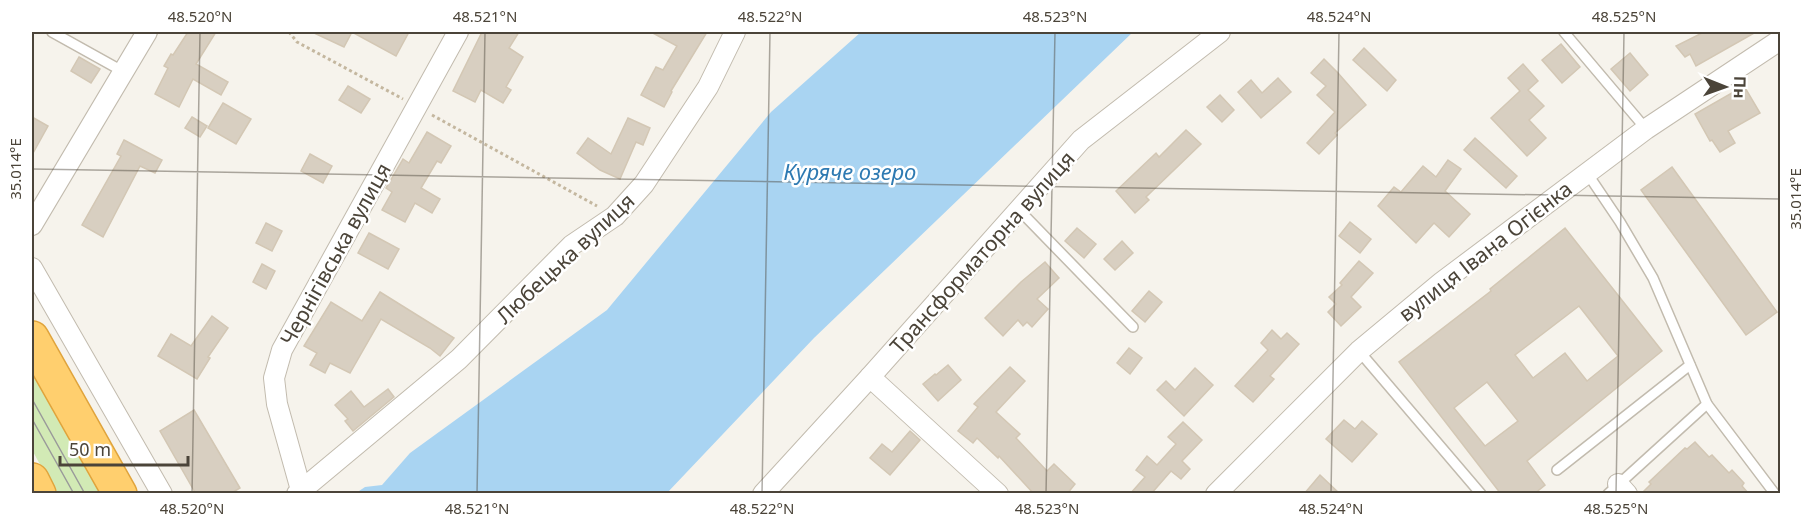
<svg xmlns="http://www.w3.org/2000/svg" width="1812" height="525" font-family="'Noto Sans',sans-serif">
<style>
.green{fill:#d2eab5}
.water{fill:#a9d4f2}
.building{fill:#d8cfc1;stroke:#d3c7b4;stroke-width:1.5;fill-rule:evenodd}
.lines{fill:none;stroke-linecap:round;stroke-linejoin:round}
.lane-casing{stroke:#c2bbae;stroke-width:12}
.street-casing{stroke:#c2bbae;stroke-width:22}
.highway-casing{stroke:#e0a43c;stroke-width:36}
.path{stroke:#c4b79f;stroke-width:3;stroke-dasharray:3 3;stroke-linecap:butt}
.lane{stroke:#fff;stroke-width:9}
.street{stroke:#fff;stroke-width:20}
.highway{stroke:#ffcf6e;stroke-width:33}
.tram{stroke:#9a9a9a;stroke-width:1.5}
.ticks{fill:none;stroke:#4b4439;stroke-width:1.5;stroke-opacity:0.45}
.labels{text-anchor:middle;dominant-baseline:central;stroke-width:5;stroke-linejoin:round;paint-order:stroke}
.street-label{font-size:21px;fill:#4b4439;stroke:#fff}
.water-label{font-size:22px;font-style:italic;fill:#2e7ab2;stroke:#fff}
.neatline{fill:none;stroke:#4b4439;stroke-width:2}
.ticks-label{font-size:15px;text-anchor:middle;fill:#4b4439}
</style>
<rect width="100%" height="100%" fill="#f6f3ec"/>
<path class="green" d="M32 367 104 493H56L32 450Z"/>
<path class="water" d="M861 32H1133L814 338 667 493H356L365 487 382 485 410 453 607 310 771 112Z"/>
<g class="building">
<path d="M188 32H216L196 64 228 82 221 95 193 79 179 107 155 94 168 68 164 66 171 54 173 55Z"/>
<path d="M312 32H409L396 56 352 32 344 47Z"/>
<path d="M482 32H519L509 48 523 57 506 87 511 90 503 103 481 90 475 102 453 91Z"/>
<path d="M651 32H707L671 91 672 92 664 107 641 95 656 67 663 70 677 46Z"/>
<path d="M1704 32H1756L1696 66 1690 54 1685 57 1676 46Z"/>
<path d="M1561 44 1580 67 1562 83 1542 60Z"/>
<path d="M1364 48 1396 80 1387 91 1353 60Z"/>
<path d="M1630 53 1648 75 1630 91 1611 69Z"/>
<path d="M79 57 100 69 91 83 71 71Z"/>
<path d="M1324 59 1338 73 1366 105 1335 133 1337 135 1319 154 1307 143 1335 112 1317 95 1326 86 1311 73Z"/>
<path d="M1523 64 1538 81 1528 90 1544 106 1529 120 1546 138 1527 156 1491 118 1520 91 1508 78Z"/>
<path d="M1278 78 1291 92 1261 118 1238 92 1251 80 1262 93Z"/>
<path d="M348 86 370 99 361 113 339 100Z"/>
<path d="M1744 86 1760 113 1728 131 1735 143 1720 152 1712 140 1710 141 1695 114Z"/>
<path d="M1220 95 1234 110 1222 122 1207 107Z"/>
<path d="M223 103 251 119 236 144 208 128Z"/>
<path d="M32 117 48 126 32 155Z"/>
<path d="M192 117 207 126 200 137 185 128Z"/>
<path d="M628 118 650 128 643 145 636 142 620 179 600 170 577 153 588 138 611 154Z"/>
<path d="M1186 130 1201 144 1146 197 1149 200 1135 213 1116 191 1156 153 1159 157Z"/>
<path d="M427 132 451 146 441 163 437 161 421 188 440 199 432 213 415 203 405 222 382 210 392 192 386 188 403 159 409 163Z"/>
<path d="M1475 138 1517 176 1506 188 1464 150Z"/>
<path d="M124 140 162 160 155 173 140 166 103 237 82 225 121 156 117 154Z"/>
<path d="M310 154 332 166 323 183 301 171Z"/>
<path d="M1448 160 1461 169 1445 191 1470 214 1449 237 1434 223 1416 243 1378 206 1394 187 1401 192 1423 166 1436 177Z"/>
<path d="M1672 167 1777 312 1746 335 1641 190Z"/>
<path d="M1350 222 1371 239 1360 253 1339 236Z"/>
<path d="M266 223 282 231 272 251 256 243Z"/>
<path d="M1077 228 1096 244 1084 258 1065 241Z"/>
<path d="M1565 228 1662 351 1527 461 1545 485 1534 494H1501L1399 362 1491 291 1490 289ZM1579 306 1618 356 1587 381 1565 353 1533 378 1515 355ZM1487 382 1518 421 1485 446 1454 408Z"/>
<path d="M369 233 399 249 388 269 358 253Z"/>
<path d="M1122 241 1133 253 1115 270 1104 259Z"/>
<path d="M1359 261 1373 273 1351 297 1361 307 1341 326 1328 312 1336 304 1329 297 1342 285 1340 283Z"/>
<path d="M1045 262 1059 278 1037 299 1048 309 1032 327 1027 322 1023 326 1018 320 1003 336 985 318 1021 282Z"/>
<path d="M262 264 275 271 266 289 253 282Z"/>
<path d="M1149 291 1162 302 1145 322 1132 311Z"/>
<path d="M380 292 454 338 440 356 430 348 381 319 350 373 330 363 325 373 310 365 317 353 304 346 331 302 362 321Z"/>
<path d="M212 316 228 328 208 357 210 358 197 379 158 356 171 334 191 346Z"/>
<path d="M1272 330 1281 339 1287 333 1299 344 1270 376 1274 379 1253 402 1235 386 1268 350 1261 343Z"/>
<path d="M1129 348 1142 358 1130 374 1117 363Z"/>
<path d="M948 365 961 380 938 401 923 384 935 374 936 375Z"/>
<path d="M1010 367 1025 381 996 412 1020 434 1016 438 1047 471 1054 464 1075 484 1067 494H1034L999 456 998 458 977 438 973 443 958 431 978 407 974 404Z"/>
<path d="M1195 368 1213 385 1184 416 1157 390 1166 381 1175 390Z"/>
<path d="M388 389 394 397 353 431 345 421 348 419 335 405 351 391 364 407Z"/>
<path d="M194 410 240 488 230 494H196L160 431Z"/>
<path d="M1344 420 1355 429 1362 421 1377 434 1352 462 1326 439Z"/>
<path d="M1183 422 1202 440 1182 461 1190 469 1181 479 1171 471 1151 494H1130L1145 477 1136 470 1147 456 1157 465 1176 444 1168 437Z"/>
<path d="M910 431 920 440 890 475 870 458 882 444 892 452Z"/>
<path d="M1695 442 1709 457 1712 455 1729 473 1732 470 1744 483 1742 486 1749 494H1641L1651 484 1649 482 1685 448 1687 449Z"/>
<path d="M1320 475 1340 494H1304Z"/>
</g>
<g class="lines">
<defs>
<g id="lane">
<path d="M52 32 124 72"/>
<path d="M1564 32 1646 129"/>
<path d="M1587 173 1620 222 1653 278 1707 404 1775 494"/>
<path d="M1019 210 1133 327"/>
<path d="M1359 351 1481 494"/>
<path d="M1557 470 1690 365"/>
<path d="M1608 494 1707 404"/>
</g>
<g id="street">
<path d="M32 225 147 32"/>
<path d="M32 268 162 494"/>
<path d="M870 377 998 494"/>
<path d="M1618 484 1627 494"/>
<path d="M301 490 277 404 274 378 282 350 458 32"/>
<path d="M297 494 459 359 572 245 615 216 644 184 708 87 735 32"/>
<path d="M763 494 870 377 1081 140 1220 32"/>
<path d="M1216 494 1359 351 1442 282 1646 129 1780 40"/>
</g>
<g id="highway">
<path d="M32 338 120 494"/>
<path d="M32 480 39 494"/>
</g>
</defs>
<use href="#lane" class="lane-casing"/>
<use href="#street" class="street-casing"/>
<use href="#highway" class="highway-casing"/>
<g class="path">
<path d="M289 32 297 42 403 99"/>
<path d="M432 115 597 206"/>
</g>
<use href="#lane" class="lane"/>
<use href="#street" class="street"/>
<use href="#highway" class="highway"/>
<g class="tram">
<path d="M32 399 85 494"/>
<path d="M32 419 74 494"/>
</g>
</g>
<path class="ticks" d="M32 169 1780 199M192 494 200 32M477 494 485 32M762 494 770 32M1046 494 1055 32M1331 494 1339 32M1616 494 1624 32"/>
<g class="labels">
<g class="street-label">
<text transform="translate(1485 251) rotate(-38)">вулиця Івана Огієнка</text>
<text transform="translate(982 252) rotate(-48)">Трансформаторна вулиця</text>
<text transform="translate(335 254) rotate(-61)">Чернігівська вулиця</text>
<text transform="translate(565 258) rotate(-43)">Любецька вулиця</text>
</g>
<g class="water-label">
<text x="850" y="171">Куряче озеро</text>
</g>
</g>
<rect width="1812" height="525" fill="none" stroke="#ffffff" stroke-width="66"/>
<g transform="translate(1725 87) rotate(91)" stroke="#ffffff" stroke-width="4.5" paint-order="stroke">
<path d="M0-4.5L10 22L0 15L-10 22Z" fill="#4b4439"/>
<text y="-9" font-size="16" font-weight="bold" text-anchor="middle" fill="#4b4439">Пн</text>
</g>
<path d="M60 456v9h128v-9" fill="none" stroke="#4b4439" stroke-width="3"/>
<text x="69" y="456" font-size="18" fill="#4b4439" stroke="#ffffff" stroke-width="4.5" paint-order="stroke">50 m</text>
<rect x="33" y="33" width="1746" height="459" class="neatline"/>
<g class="ticks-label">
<text x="200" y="22">48.520°N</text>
<text x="485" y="22">48.521°N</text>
<text x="770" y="22">48.522°N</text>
<text x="1055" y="22">48.523°N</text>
<text x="1339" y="22">48.524°N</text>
<text x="1624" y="22">48.525°N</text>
<text transform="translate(16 169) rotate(-90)" y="5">35.014°E</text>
<text transform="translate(1796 199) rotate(-90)" y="5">35.014°E</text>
<text x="192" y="514">48.520°N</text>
<text x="477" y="514">48.521°N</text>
<text x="762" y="514">48.522°N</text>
<text x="1047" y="514">48.523°N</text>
<text x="1331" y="514">48.524°N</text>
<text x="1616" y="514">48.525°N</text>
</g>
</svg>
